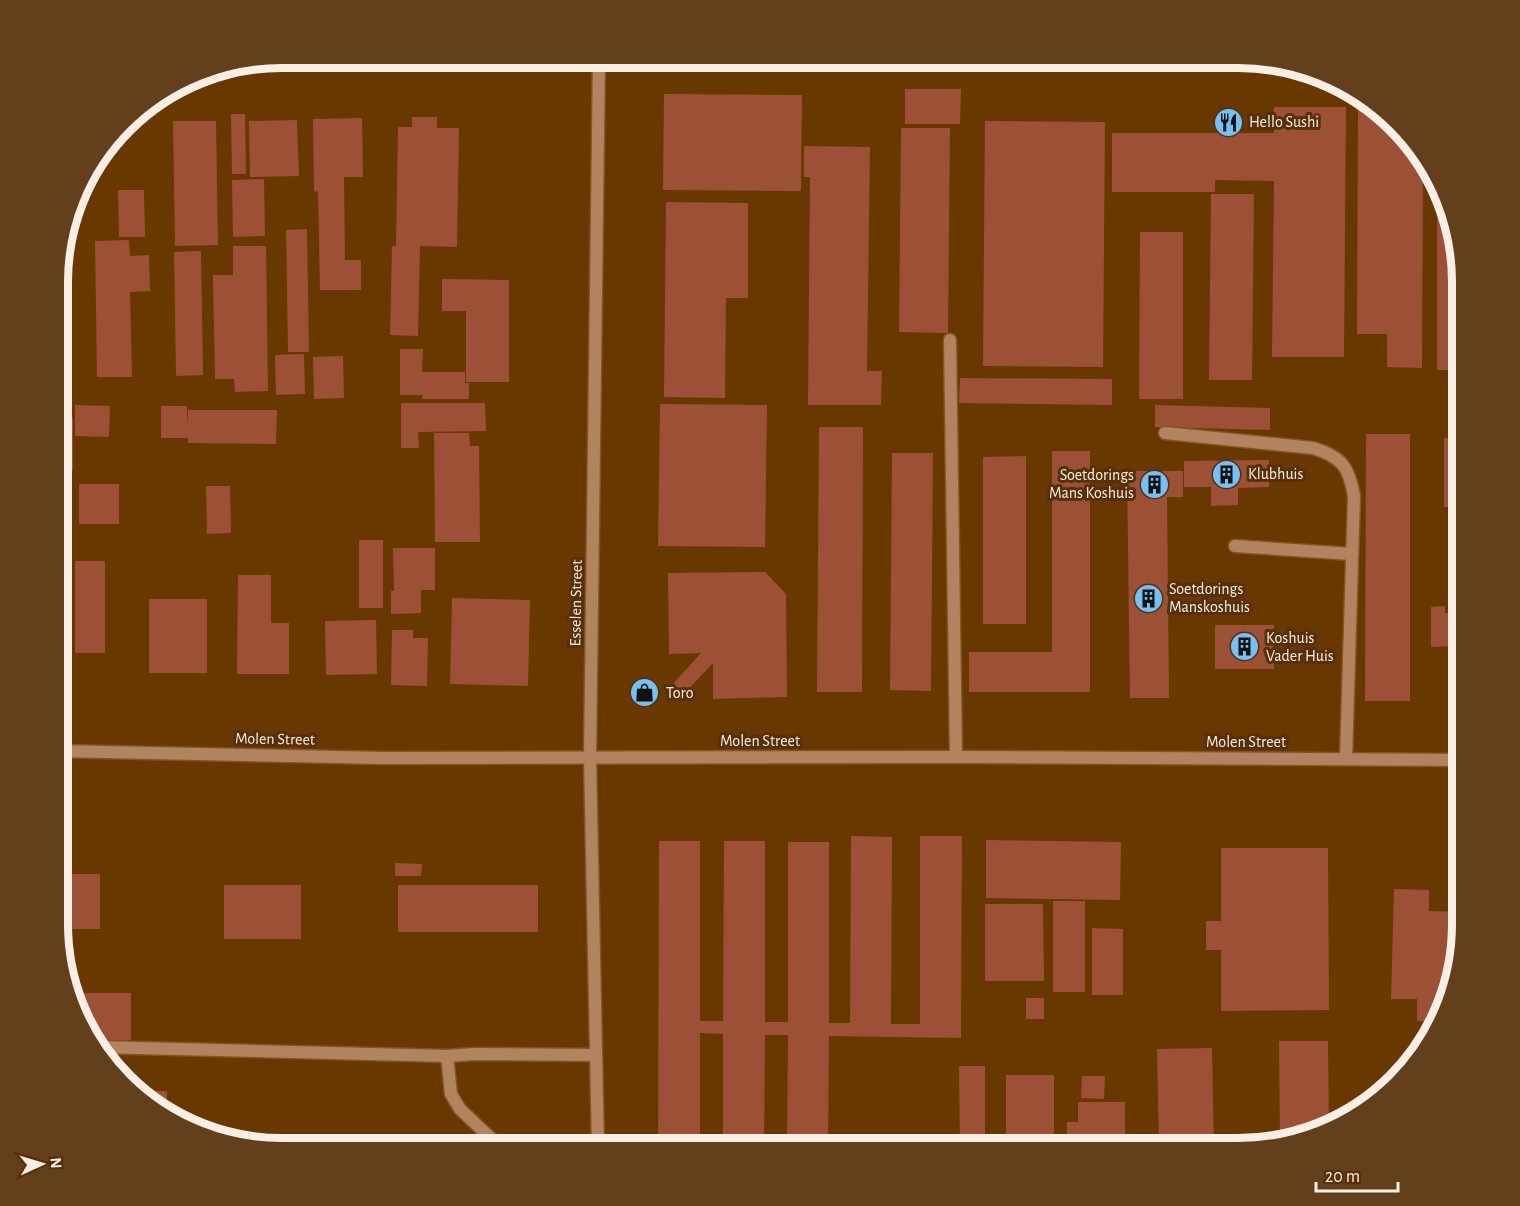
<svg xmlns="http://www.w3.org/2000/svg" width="1520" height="1206" font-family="'Alegreya Sans',sans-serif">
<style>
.green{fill:#884e61}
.building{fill:#9c5137}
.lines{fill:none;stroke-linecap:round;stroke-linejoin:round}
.lane-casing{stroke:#805425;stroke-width:15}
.street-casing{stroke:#805425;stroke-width:15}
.lane{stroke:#b1845f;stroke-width:12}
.street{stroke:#b1845f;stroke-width:12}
.labels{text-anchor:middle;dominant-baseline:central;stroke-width:6;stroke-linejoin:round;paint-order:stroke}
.poi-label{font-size:16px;fill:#fbefe5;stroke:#57300a;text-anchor:start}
.street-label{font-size:16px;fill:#fbefe5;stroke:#57300a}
.rim{fill:none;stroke:#fbefe5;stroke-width:8}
</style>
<rect width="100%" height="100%" fill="#693700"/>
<path class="green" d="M627 57H1253L1262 60Z"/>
<g class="building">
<path d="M905 89H961L960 124H905Z"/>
<path d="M664 94 802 95 801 191 663 190Z"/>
<path d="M1274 107H1346L1344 357H1272L1274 181 1215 180V192H1112V133H1274Z"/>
<path d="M1358 108H1379L1387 113 1423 160 1422 368 1387 367V334H1357Z"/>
<path d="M231 114H245L246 174H232Z"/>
<path d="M412 117H437V128H459L457 247 420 246 418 336 390 335 392 246H396L398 127H412Z"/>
<path d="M362 118 363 177H344L345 260H361V290H320L318 191 314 192 313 119Z"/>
<path d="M297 120 299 176 250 177 249 121Z"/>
<path d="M173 121H216L218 245 175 246Z"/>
<path d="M985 121 1105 122 1103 367 983 366Z"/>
<path d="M901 128H950L948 333 899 332Z"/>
<path d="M804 146 870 147 867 371H882L881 405H808L810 177H804Z"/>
<path d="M264 179 265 236 233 237 232 180Z"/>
<path d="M118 190H144L145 237H119Z"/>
<path d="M1211 194H1254L1252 380H1209Z"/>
<path d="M666 202 748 203V298H726L725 398 664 397Z"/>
<path d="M1437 202H1444L1463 281V370H1437Z"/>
<path d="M307 229 309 352H288L286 230Z"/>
<path d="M1140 232H1183V399H1139Z"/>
<path d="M129 240 130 256 149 255 150 291 130 292 132 377H97L95 241Z"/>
<path d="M233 246H266L268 391 235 392 234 379H215L213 275H233Z"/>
<path d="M201 251 203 375 176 376 174 252Z"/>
<path d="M442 279 509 280V382H466V311H442Z"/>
<path d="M400 349H423L422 372H465V383H469V399H422L423 395H400Z"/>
<path d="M304 354 305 394 276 395 275 355Z"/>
<path d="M343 356 344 398 314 399 313 357Z"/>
<path d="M960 378 1112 379V405L959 403Z"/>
<path d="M401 403H485L486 431 418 432 419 448H401Z"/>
<path d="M660 404 767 405 765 547 658 546Z"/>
<path d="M75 405 110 406 109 437 75 436Z"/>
<path d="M1155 405 1270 408V430L1155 427Z"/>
<path d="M161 406H187V425L188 410H277L276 444 188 443V438H161Z"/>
<rect x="59" y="417" width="14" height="54"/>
<path d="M819 427H863L862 692H817Z"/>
<path d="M434 433H469L470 446H479L480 542H435Z"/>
<path d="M1366 434H1410V701H1365Z"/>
<rect x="1444" y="438" width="19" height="69"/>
<path d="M1052 451H1090V692H969V652H1052Z"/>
<path d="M892 453H933L931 691 890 690Z"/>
<path d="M1026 456V624H983V457Z"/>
<path d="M1269 460V487L1238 488V505L1211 506V487H1184V461Z"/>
<path d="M1127 471H1183V497H1167L1169 698H1130Z"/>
<rect x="79" y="484" width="40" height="40"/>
<path d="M206 486H230L231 533 207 534Z"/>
<rect x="359" y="540" width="24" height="68"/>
<path d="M393 548H435V590H421V613L391 614V591H394Z"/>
<rect x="75" y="561" width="30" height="92"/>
<path d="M765 572 786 594 787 697 713 699V663L684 694 673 684 701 653 669 654 668 573Z"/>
<path d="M238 575H271V623H289V674H237Z"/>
<path d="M452 598 530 600 528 686 450 684Z"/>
<rect x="149" y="599" width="58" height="74"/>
<path d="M1445 606V613H1463V624H1452V646L1431 647V607Z"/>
<path d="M376 620 377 674 326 675 325 621Z"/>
<rect x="1215" y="625" width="59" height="44"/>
<path d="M392 630H413V638H428L427 686 391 685Z"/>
<path d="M851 836 892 837 891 1024H920V836H962L961 1038 829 1036 828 1149H787L788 1035H765L764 1149H723V1034L700 1033V1149H658L659 841H700V1021H723L724 841H765V1022H788V842H829V1023H850Z"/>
<path d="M986 840 1121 842 1120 900 986 898Z"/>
<path d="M1221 848H1328L1329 1010 1221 1011V950H1206V921H1221Z"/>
<path d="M395 863 422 864 421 876H395Z"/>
<rect x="58" y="874" width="42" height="55"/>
<rect x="224" y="885" width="77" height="54"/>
<rect x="398" y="885" width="140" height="47"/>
<path d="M1394 889 1429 890V911L1463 912 1462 939 1446 1011 1439 1022 1417 1021V999H1391Z"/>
<rect x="1053" y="901" width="32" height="91"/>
<path d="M985 904H1043L1044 981H985Z"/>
<path d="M1092 928 1123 929V995H1092Z"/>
<path d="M72 993H131V1040H92L80 1024Z"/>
<rect x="1026" y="998" width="18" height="21"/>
<path d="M1279 1041H1328L1329 1128 1325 1132 1280 1141Z"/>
<path d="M1212 1048 1214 1149H1159L1157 1049Z"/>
<path d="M959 1066H985V1149H960Z"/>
<rect x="1006" y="1075" width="48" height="74"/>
<path d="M1082 1076H1105L1104 1099 1081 1098Z"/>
<path d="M132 1091H167V1114L133 1093Z"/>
<path d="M1078 1102H1125V1149H1078V1140H1067V1122H1078Z"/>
</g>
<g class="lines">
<defs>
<g id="lane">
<path d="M950 340 956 757"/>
<path d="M1165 433 1313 448C1342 457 1349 467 1354 496L1346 759"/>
<path d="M1235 546 1352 554"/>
<path d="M98 1047 447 1056 474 1054 595 1055"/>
<path d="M447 1056 451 1094 460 1109 502 1149"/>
</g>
<g id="street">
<path d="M58 751 383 758 956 757 1463 760"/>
<path d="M598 1149 590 758 599 57"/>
</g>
</defs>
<use href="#lane" class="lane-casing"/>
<use href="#street" class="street-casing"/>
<use href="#lane" class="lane"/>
<use href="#street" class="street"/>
</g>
<defs>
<symbol id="restaurant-disc" viewBox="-11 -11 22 22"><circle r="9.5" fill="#73c1f5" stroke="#57300a"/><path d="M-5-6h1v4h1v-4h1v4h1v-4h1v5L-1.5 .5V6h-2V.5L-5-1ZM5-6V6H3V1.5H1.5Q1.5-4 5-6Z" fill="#111"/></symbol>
<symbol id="building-disc" viewBox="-11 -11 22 22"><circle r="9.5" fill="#73c1f5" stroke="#57300a"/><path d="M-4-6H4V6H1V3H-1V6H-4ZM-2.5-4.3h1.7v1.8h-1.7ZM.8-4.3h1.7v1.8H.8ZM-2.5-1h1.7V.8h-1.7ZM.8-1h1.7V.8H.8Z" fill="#111"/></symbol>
<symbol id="shop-disc" viewBox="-11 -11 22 22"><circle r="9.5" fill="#73c1f5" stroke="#57300a"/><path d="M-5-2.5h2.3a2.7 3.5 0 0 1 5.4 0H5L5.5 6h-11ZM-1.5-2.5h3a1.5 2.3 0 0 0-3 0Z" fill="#111"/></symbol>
</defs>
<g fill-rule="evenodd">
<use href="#restaurant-disc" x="1212" y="106" width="33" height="33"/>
<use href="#building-disc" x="1210" y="458" width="33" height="33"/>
<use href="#building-disc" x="1138" y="468" width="33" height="33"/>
<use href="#building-disc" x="1132" y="582" width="33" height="33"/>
<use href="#building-disc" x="1228" y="630" width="33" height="33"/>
<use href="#shop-disc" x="628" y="676" width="33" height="33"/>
</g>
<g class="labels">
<g class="poi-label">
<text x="1249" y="122">Hello Sushi</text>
<text x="1248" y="474">Klubhuis</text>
<text x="1134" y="475" text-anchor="end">Soetdorings<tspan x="1134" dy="18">Mans Koshuis</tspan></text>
<text x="1169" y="589">Soetdorings<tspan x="1169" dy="18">Manskoshuis</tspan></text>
<text x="1266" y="638">Koshuis<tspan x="1266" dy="18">Vader Huis</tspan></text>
<text x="666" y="693">Toro</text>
</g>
<g class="street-label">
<text transform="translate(576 603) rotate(-89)">Esselen Street</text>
<text transform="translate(275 739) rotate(1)">Molen Street</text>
<text x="760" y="741">Molen Street</text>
<text x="1246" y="742">Molen Street</text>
</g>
</g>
<path d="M0 0H1520V1206H0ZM282 68H1238A214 214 0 0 1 1452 282V924A214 214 0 0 1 1238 1138H282A214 214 0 0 1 68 924V282A214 214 0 0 1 282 68Z" fill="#643f1c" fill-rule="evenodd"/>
<path class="rim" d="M282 68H1238A214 214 0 0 1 1452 282V924A214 214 0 0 1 1238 1138H282A214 214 0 0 1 68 924V282A214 214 0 0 1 282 68Z"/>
<g transform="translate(42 1164) rotate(86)" stroke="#57300a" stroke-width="4.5" paint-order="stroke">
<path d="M0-4.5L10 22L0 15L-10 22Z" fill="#fbefe5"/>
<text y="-9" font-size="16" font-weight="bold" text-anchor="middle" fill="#fbefe5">N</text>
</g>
<path d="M1316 1182v9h82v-9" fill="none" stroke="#fbefe5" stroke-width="3"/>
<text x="1325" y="1182" font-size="18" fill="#fbefe5" stroke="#57300a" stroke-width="4.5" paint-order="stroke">20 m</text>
</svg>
